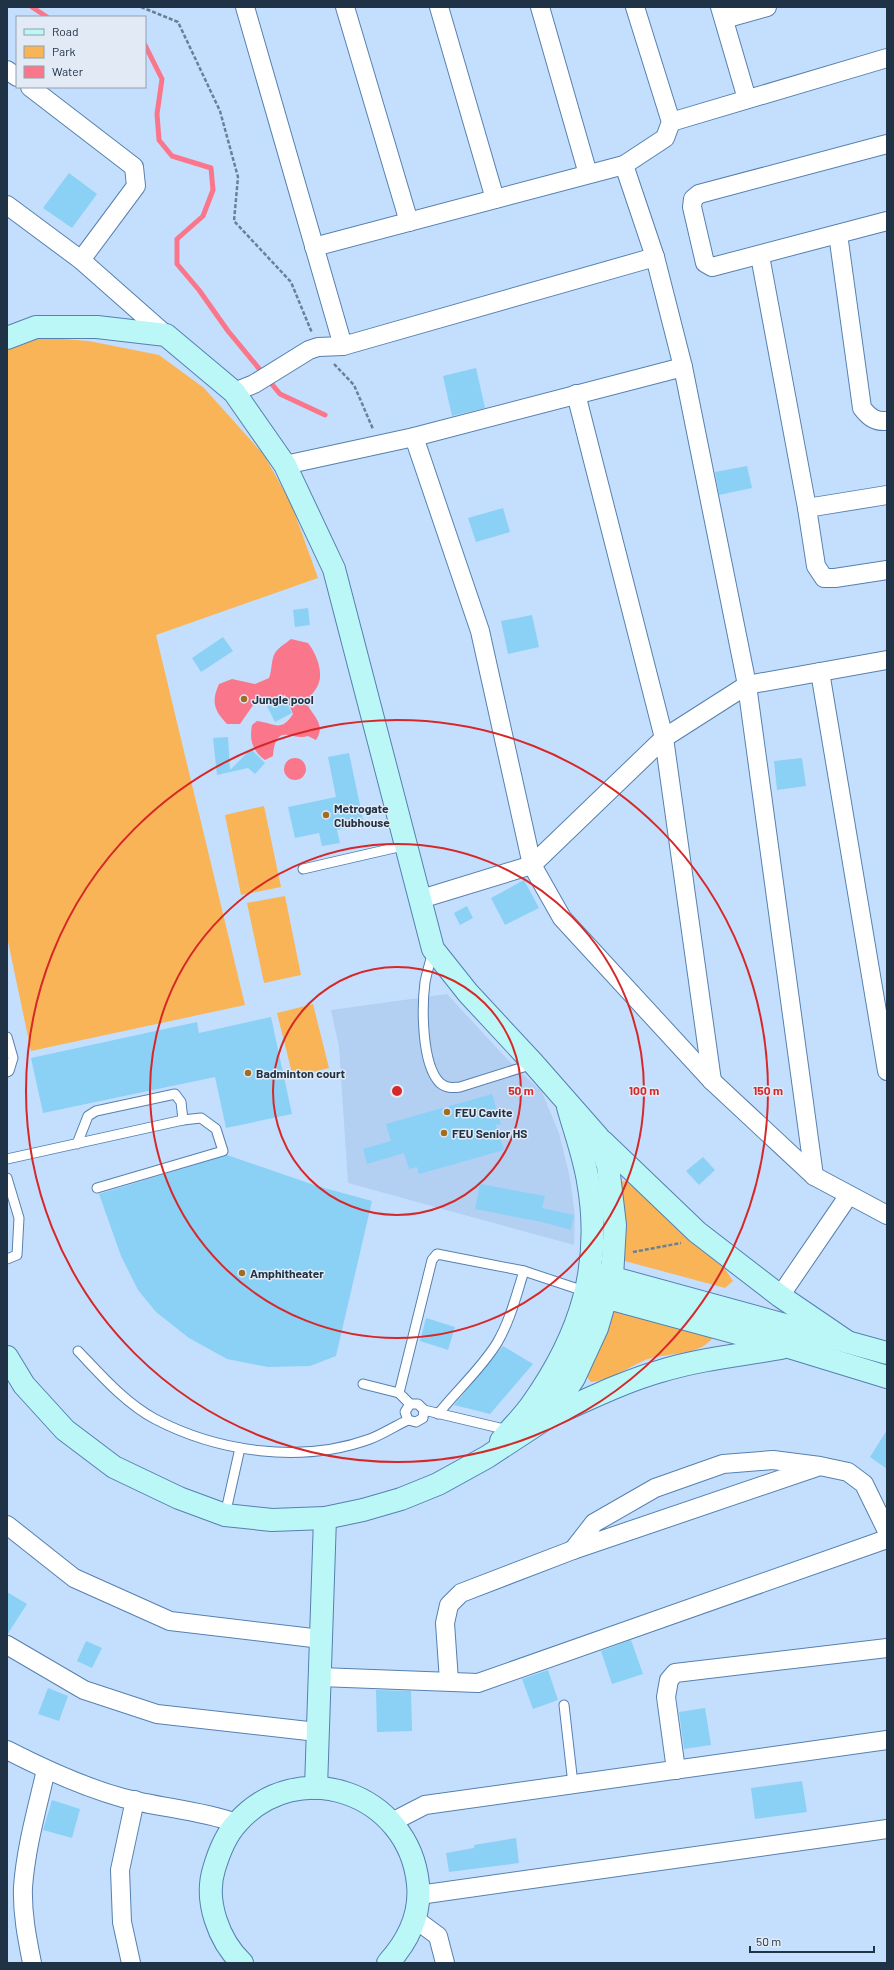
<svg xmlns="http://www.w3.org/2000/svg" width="894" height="1970" font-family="Barlow,sans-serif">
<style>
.built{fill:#b3d0f3}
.green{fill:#f8b457}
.water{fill:#fa768b}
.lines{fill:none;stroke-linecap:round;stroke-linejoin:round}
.stream{stroke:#fa768b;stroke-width:5}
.building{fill:#8bd0f5}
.lane-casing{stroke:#5680af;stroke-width:11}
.street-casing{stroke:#5680af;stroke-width:20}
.secondary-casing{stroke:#5680af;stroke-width:24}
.path{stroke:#6a8099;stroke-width:2.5;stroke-dasharray:4 2;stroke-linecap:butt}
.lane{stroke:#fff;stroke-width:9}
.street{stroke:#fff;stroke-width:18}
.secondary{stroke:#baf7f6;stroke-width:22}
.ring{fill:none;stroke:#d62828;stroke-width:2}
.poi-dot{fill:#a06d23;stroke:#e1eaf5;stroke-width:1.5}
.labels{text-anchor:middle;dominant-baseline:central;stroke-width:3;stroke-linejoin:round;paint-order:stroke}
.poi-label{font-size:12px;font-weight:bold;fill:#203246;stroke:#e1eaf5;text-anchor:start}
.centre{fill:#d62828;stroke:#e1eaf5;stroke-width:2}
.ring-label{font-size:12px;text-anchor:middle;font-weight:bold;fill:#d62828;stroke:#e1eaf5;stroke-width:3;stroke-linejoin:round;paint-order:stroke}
</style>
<rect width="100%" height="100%" fill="#c4dffe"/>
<path class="built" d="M447 994 507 1059 542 1092 559 1133 570 1178 575 1216 574 1245 348 1183 339 1047 331 1010Z"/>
<g class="green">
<path d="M37 337 89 341 159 355 204 388 264 455 291 503 318 578 156 635 245 1005 31 1051 7 937V348Z"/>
<path d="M264 806 281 887 241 895 225 815Z"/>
<path d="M285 896 301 975 264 983 247 903Z"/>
<path d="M313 1004 329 1068 293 1077 277 1013Z"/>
<path d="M624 1181 631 1183 691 1241 725 1269 733 1281 725 1288 621 1260 618 1184Z"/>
<path d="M618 1303 710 1329 712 1339C696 1357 666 1352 645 1360 627 1368 611 1380 591 1382L584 1373 591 1355Z"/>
</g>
<g class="water">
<path d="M291 639 308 643C316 653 324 672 318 685 315 692 309 696 307 704 314 717 326 725 316 740L308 736C293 742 276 720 273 756L265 760C253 751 249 741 252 725L257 721C274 723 281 733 293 714L285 695 271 700 256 701 240 724H227C214 710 211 702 219 684L232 679 255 684 269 678C272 670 271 662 274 655 277 648 285 644 291 639Z"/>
<circle cx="295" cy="769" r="11"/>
</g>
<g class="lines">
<g class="stream">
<path d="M32 7 47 17"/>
<path d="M145 45 162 79 157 114 159 140 172 156 211 168 213 190 203 216 177 239V264L199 290 228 331 280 394 325 415"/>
</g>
</g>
<g class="building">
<path d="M69 173 97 194 72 228 43 208Z"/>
<path d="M476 368 485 408 452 416 443 376Z"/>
<path d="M747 466 752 488 719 495 715 472Z"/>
<path d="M503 508 510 532 476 542 468 518Z"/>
<path d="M308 608 310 625 295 627 293 610Z"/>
<path d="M532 615 539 647 508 654 501 621Z"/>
<path d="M223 637 233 651 201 672 192 658Z"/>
<path d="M284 698 292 713 275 722 267 706Z"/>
<path d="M228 737 230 770 251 749 265 763 255 774 248 768 217 775 213 738Z"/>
<path d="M349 753 364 824 337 830 340 843 322 846 319 833 295 838 288 807 336 797 328 757Z"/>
<path d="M802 758 806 786 777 790 774 761Z"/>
<path d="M524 880 539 908 505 925 491 898Z"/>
<path d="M467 906 473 918 460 925 454 913Z"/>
<path d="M271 1017 292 1114 226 1128 215 1077 43 1113 31 1058 197 1022 199 1033Z"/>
<path d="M492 1094 501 1124 496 1125 504 1150 419 1174 417 1167 409 1169 404 1153 367 1164 363 1149 391 1141 386 1124Z"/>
<path d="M227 1155 317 1186 372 1201 336 1356 310 1366 268 1367 227 1359 189 1338 156 1312 138 1290 121 1256 99 1194Z"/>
<path d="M703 1157 715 1170 699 1185 686 1171Z"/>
<path d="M480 1184 545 1196 542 1208 574 1215 571 1230 542 1222 475 1209Z"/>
<path d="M426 1318 455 1327 448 1350 420 1341Z"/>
<path d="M503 1346 533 1364 490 1414 454 1405Z"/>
<path d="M887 1430V1469L870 1457Z"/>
<path d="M7 1592 27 1604 7 1635Z"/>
<path d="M631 1640 643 1674 612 1684 601 1651Z"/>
<path d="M86 1641 102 1648 92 1668 77 1661Z"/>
<path d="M548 1670 558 1700 533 1709 522 1679Z"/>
<path d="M48 1688 68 1696 59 1721 38 1714Z"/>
<path d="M376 1690 411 1691 412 1731 377 1732Z"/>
<path d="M705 1708 711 1745 684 1749 679 1712Z"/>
<path d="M802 1781 807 1812 755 1819 751 1788Z"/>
<path d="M52 1800 80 1809 72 1838 43 1830Z"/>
<path d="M516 1838 519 1863 449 1872 446 1853 474 1848V1845Z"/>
</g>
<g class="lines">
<defs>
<g id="lane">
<path d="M303 869 407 845"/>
<path d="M433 952C430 962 427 972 425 982 422 1006 421 1064 440 1083 446 1088 452 1088 460 1087L533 1064"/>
<path d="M7 1037 13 1058 9 1071 7 1072"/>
<path d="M7 1159 183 1120 181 1102 175 1094 96 1111 88 1116 77 1144"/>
<path d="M7 1178 19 1218 17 1255 7 1259"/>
<path d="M97 1188 223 1151 216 1129 201 1118 183 1120"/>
<path d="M78 1351C101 1375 125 1403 155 1419 218 1452 301 1464 370 1439 383 1434 395 1426 408 1420"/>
<path d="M363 1384 399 1393"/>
<path d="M410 1404 399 1393 432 1260 437 1254 524 1271 587 1292"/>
<path d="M410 1404H418L424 1410 423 1418 416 1422 408 1420 405 1412Z"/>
<path d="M424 1410 508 1430"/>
<path d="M438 1414C457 1390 481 1369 497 1343 510 1321 516 1296 524 1271"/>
<path d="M225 1515 240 1448"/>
<path d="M564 1705 573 1784"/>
</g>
<g id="street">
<path d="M245 7 343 346 655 257"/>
<path d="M345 7 409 222"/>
<path d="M439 7 495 199"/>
<path d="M540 7 588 174"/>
<path d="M635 7 671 122 665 138 624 165 655 257 683 367"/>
<path d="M720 7 747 99"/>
<path d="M724 19 767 7"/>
<path d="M7 70 17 77"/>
<path d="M30 87 134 167 136 186 81 260"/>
<path d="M671 122 887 58"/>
<path d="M887 144 699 194 693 199 692 207 705 263 712 267 887 221"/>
<path d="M7 205 81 260 166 335"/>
<path d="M838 234 862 408C869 417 875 422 887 421"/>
<path d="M314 247 624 165"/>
<path d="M760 256 807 508 816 566 824 578H835L887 570"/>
<path d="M234 392 254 384 309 350 318 347 343 346"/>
<path d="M576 394 664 738 712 1081"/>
<path d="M414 437 480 631 532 865 562 918 712 1081 814 1176 887 1215"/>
<path d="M285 465 414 437 683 367 747 685 814 1176"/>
<path d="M807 508 887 495"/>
<path d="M820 672 887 1071"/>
<path d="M421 899 532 865 664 738 747 685 887 660"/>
<path d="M780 1296 849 1195"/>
<path d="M820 1466 573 1550 594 1523 655 1488 723 1464 773 1460 820 1466 848 1472 864 1484 887 1531"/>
<path d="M7 1525 74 1578 170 1621 321 1639"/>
<path d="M7 1645 84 1690 157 1714 317 1732"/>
<path d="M320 1677 478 1683 887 1539"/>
<path d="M449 1681 445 1623 449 1605 461 1593 573 1550"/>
<path d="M7 1750C44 1769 83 1787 123 1798 161 1808 199 1810 236 1823"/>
<path d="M676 1770 666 1697 669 1680 675 1673 887 1648"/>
<path d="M392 1822 425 1805 887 1740"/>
<path d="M419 1895 887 1829"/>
<path d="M415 1919 438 1936 445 1963"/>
<path d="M32 1963C27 1938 22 1913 23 1887 26 1847 37 1809 46 1770"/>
<path d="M131 1963 122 1922 120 1870 135 1800"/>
</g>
<g id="secondary">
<path d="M7 338 36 327H97L166 335 234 392 285 465 334 569 433 949 468 993 533 1063 598 1137 608 1166 615 1225 612 1277 597 1328 574 1378 548 1417 487 1457 438 1484 401 1499 363 1510 325 1518 272 1520 225 1515 179 1498 114 1467 65 1430 24 1385 7 1357"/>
<path d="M602 1141 697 1232 780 1296 846 1341"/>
<path d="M599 1274 887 1353"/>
<path d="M593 1294 789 1347 887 1377"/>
<path d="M548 1417C585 1401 622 1382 661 1371 700 1359 741 1355 781 1348"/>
<path d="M501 1441C511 1428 523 1417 532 1404 581 1335 603 1265 588 1181 584 1156 575 1132 568 1107"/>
<path d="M316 1788 325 1518"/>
<path d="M242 1963C219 1941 204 1901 214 1869 219 1852 225 1836 237 1823 298 1754 409 1793 418 1884 421 1914 408 1941 388 1963"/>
</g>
</defs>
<use href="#lane" class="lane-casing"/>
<use href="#street" class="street-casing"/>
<use href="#secondary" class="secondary-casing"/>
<g class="path">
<path d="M141 7 178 22 220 111 238 177 234 221 291 282 312 333"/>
<path d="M334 364 354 385 373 429"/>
<path d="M633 1252 681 1243"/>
</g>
<use href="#lane" class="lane"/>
<use href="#street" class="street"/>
<use href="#secondary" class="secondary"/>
</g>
<g class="ring">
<circle cx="397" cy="1091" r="124"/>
<circle cx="397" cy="1091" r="247"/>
<circle cx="397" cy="1091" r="371"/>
</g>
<g class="poi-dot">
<circle cx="244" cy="699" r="4"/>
<circle cx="326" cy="815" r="4"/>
<circle cx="248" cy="1073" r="4"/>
<circle cx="447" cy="1112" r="4"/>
<circle cx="444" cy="1133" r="4"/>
<circle cx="242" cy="1273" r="4"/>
</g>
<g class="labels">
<g class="poi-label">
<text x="252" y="699">Jungle pool</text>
<text x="334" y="808">Metrogate<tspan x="334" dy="14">Clubhouse</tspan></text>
<text x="256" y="1073">Badminton court</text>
<text x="455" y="1112">FEU Cavite</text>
<text x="452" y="1133">FEU Senior HS</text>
<text x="250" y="1273">Amphitheater</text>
</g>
</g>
<circle cx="397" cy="1091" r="6" class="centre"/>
<g class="ring-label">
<text x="521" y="1095">50 m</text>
<text x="644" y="1095">100 m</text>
<text x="768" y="1095">150 m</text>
</g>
<rect width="894" height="1970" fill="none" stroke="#203246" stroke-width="16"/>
<rect x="16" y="16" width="130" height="72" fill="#e1eaf5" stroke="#94a0af"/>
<rect x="24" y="29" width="20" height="6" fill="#baf7f6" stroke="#94a0af"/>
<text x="52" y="36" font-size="12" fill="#203246">Road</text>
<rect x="24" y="46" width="20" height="12" fill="#f8b457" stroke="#94a0af"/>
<text x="52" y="56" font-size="12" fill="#203246">Park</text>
<rect x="24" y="66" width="20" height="12" fill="#fa768b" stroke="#94a0af"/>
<text x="52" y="76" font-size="12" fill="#203246">Water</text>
<path d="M750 1946v6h124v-6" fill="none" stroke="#203246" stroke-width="2"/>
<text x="756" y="1946" font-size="12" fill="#203246" stroke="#e1eaf5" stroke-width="3" paint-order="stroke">50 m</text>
</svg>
